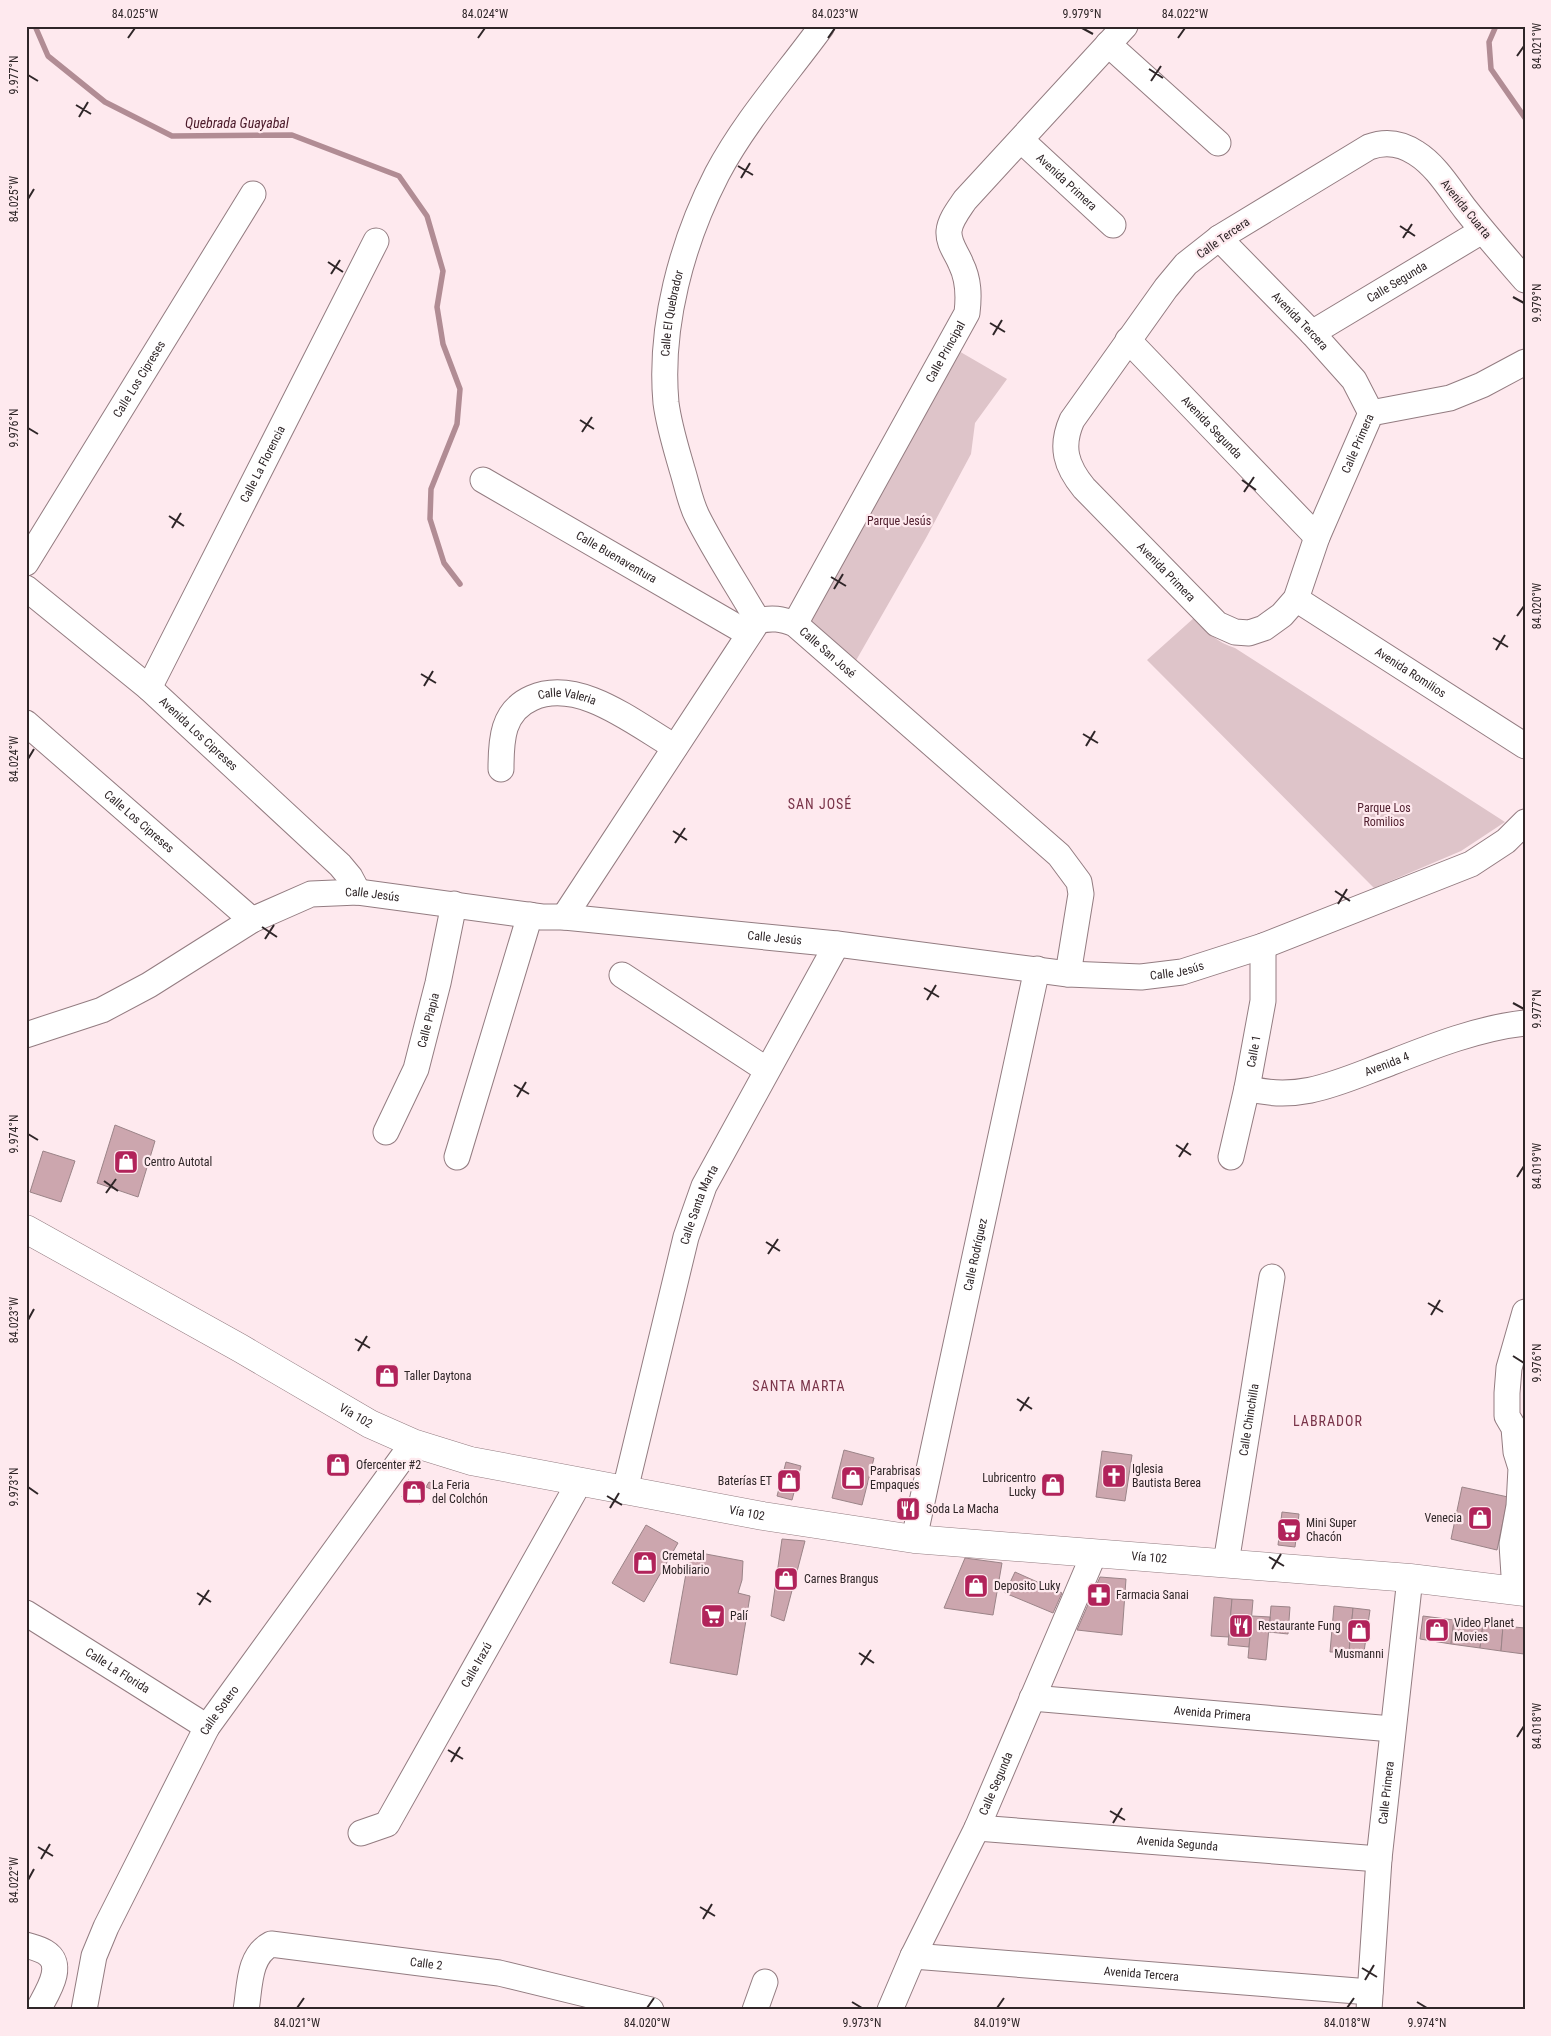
<svg xmlns="http://www.w3.org/2000/svg" width="1551" height="2036" font-family="'Roboto Condensed',sans-serif">
<style>
.green{fill:#dec4c9}
.lines{fill:none;stroke-linecap:round;stroke-linejoin:round}
.stream{stroke:#b18c94;stroke-width:5.5}
.building{fill:#cca6ae;stroke:#9b8488}
.minor-casing{stroke:#937c81;stroke-width:27}
.major-casing{stroke:#937c81;stroke-width:29}
.minor{stroke:#fff;stroke-width:25}
.major{stroke:#fff;stroke-width:28}
.ticks{fill:none;stroke:#2f2628;stroke-width:2}
.labels{text-anchor:middle;dominant-baseline:central;stroke-width:4.5;stroke-linejoin:round;paint-order:stroke}
.street-label{font-size:12px;fill:#2f2628;stroke:#fee9ee}
.park-label{font-size:12px;fill:#51202f;stroke:#fee9ee}
.poi-label{font-size:12px;fill:#2f2628;stroke:#fee9ee;text-anchor:start}
.water-label{font-size:14px;font-style:italic;fill:#491828;stroke:#fee9ee}
.neighbourhood-label{font-size:14px;letter-spacing:1px;fill:#793348;stroke:#fee9ee}
.neatline{fill:none;stroke:#2f2628;stroke-width:2}
.ticks-label{font-size:12px;text-anchor:middle;fill:#2f2628}
</style>
<rect width="100%" height="100%" fill="#fee9ee"/>
<g class="green">
<path d="M957 350 1007 379 975 423 971 454 926 538 854 664 808 623Z"/>
<path d="M1195 617C1207 632 1216 642 1235 648L1505 822 1461 851 1374 888 1147 660Z"/>
</g>
<g class="lines">
<g class="stream">
<path d="M35 26 48 56 105 102 172 136 292 135 399 176 427 216 443 271 437 307 443 344 460 389 457 424 431 489 430 519 444 563 460 584"/>
<path d="M1496 26 1489 42 1491 69 1525 118"/>
</g>
</g>
<g class="building">
<path d="M115 1125 155 1141 138 1197 97 1183Z"/>
<path d="M43 1151 75 1161 61 1202 30 1192Z"/>
<path d="M844 1450 874 1458 862 1505 832 1498Z"/>
<path d="M1102 1451 1132 1455 1125 1501 1096 1497Z"/>
<path d="M786 1462 801 1466 792 1500 777 1496Z"/>
<path d="M408 1480 426 1487 420 1504 402 1497Z"/>
<path d="M429 1482 437 1485 435 1491 426 1487Z"/>
<path d="M1462 1487 1508 1497 1497 1550 1451 1539Z"/>
<path d="M1282 1512 1299 1514 1295 1547 1278 1545Z"/>
<path d="M646 1525 678 1543 644 1602 612 1583Z"/>
<path d="M782 1539 805 1541 784 1621 771 1616Z"/>
<path d="M690 1551 743 1561 742 1580 738 1593 750 1596 737 1675 670 1663Z"/>
<path d="M965 1558 1002 1563 993 1615 944 1608Z"/>
<path d="M1015 1572 1062 1593 1053 1613 1005 1593Z"/>
<path d="M1100 1577 1126 1579 1122 1635 1077 1630Z"/>
<path d="M1214 1597 1232 1599 1229 1637 1211 1636Z"/>
<path d="M1232 1599 1253 1600 1249 1647 1228 1645Z"/>
<path d="M1271 1606 1290 1607 1288 1634 1269 1632Z"/>
<path d="M1334 1606 1353 1608 1349 1652H1330Z"/>
<path d="M1353 1608 1370 1610 1364 1652H1349Z"/>
<path d="M1252 1616 1270 1617 1266 1660 1248 1658Z"/>
<path d="M1423 1616 1454 1620 1451 1644 1420 1639Z"/>
<path d="M1454 1620 1483 1624 1480 1648 1451 1644Z"/>
<path d="M1483 1624 1503 1626 1501 1651 1480 1648Z"/>
<path d="M1503 1626 1525 1628 1524 1654 1501 1651Z"/>
</g>
<g class="lines">
<defs>
<g id="minor">
<path d="M1108 44 1218 143"/>
<path id="s1" d="M1021 140 1113 225"/>
<path id="s2" d="M1219 238 1312 333 1354 380 1371 413"/>
<path id="s3" d="M1525 280C1505 257 1485 234 1466 210 1451 191 1437 166 1416 153 1401 143 1385 141 1369 147L1219 238 1186 264 1166 288 1072 420C1060 447 1066 466 1084 488L1217 624 1235 632 1249 633 1264 628 1282 615 1296 599 1317 537 1371 413 1450 398 1482 385 1525 362"/>
<path id="s4" d="M1312 333 1482 231"/>
<path id="s5" d="M1128 340 1317 537"/>
<path id="s6" d="M483 480 749 634"/>
<path id="s7" d="M26 563 253 194"/>
<path id="s8" d="M26 588 149 688 340 865 350 877 358 892"/>
<path id="s9" d="M1296 599 1525 746"/>
<path id="s10" d="M758 621C738 586 715 552 697 516 690 502 687 485 682 469 676 448 669 426 666 403 659 326 682 242 717 174 745 121 787 74 822 26"/>
<path id="s11" d="M795 624 967 313C969 296 969 280 961 264 957 253 948 244 949 231 950 220 959 209 965 200L1125 26"/>
<path id="s12" d="M149 688 376 241"/>
<path id="s13" d="M26 723 252 920"/>
<path id="s14" d="M501 769C501 740 502 711 532 698 579 677 635 724 675 747"/>
<path id="s15" d="M564 917 758 621C772 617 782 619 795 624L1059 855 1079 882 1081 894 1068 974"/>
<path d="M622 975 767 1070"/>
<path id="s16" d="M26 1035 102 1010 149 985 252 920 311 894 358 892 542 917H564L837 944 1068 974 1141 977 1182 972 1263 946 1471 864 1506 841 1525 822"/>
<path id="s17" d="M1247 1088C1300 1103 1341 1081 1390 1063 1433 1046 1479 1028 1525 1023"/>
<path id="s18" d="M386 1132 416 1069 438 983 454 904"/>
<path d="M457 1157 530 915"/>
<path id="s19" d="M1231 1157 1247 1088 1263 1001V946"/>
<path id="s20" d="M625 1490 686 1237 704 1186 837 944"/>
<path id="s21" d="M914 1539 1037 969"/>
<path id="s22" d="M1226 1563 1272 1277"/>
<path d="M1515 1591 1512 1544 1519 1506 1521 1468 1516 1452 1514 1428 1507 1416V1393L1509 1368 1525 1312"/>
<path id="s23" d="M26 1613 207 1727"/>
<path id="s24" d="M1032 1698 1392 1729"/>
<path id="s25" d="M977 1828 1379 1859"/>
<path id="s26" d="M361 1833 387 1824 580 1481"/>
<path d="M26 1945C32 1947 40 1949 45 1952 67 1965 46 1994 38 2010"/>
<path id="s27" d="M913 1956 1370 1992"/>
<path id="s28" d="M84 2010 94 1956 106 1927 207 1727 413 1443"/>
<path id="s29" d="M246 2010C250 1987 248 1956 271 1944L499 1973 651 2010"/>
<path d="M755 2010 765 1982"/>
<path id="s30" d="M890 2010 913 1956 977 1828 1094 1554"/>
<path id="s31" d="M1369 2010 1379 1859 1410 1578"/>
</g>
<g id="major">
<path id="s32" d="M26 1229 240 1348 370 1424 413 1443 471 1461 763 1516 914 1539 1410 1578 1525 1592"/>
</g>
</defs>
<use href="#minor" class="minor-casing"/>
<use href="#major" class="major-casing"/>
<use href="#minor" class="minor"/>
<use href="#major" class="major"/>
</g>
<path class="ticks" d="M1082 28 1093 34M128 38 135 28M478 38 485 28M828 38 835 28M1178 38 1185 28M1517 56 1524 46M1149 69 1163 78M28 75 38 81M1151 81 1161 66M76 105 91 114M79 117 88 102M738 166 753 175M741 178 750 163M28 199 34 189M1400 226 1415 236M1403 238 1412 224M328 262 343 272M331 274 340 260M1513 297 1524 303M990 323 1005 332M993 335 1002 320M580 420 594 429M28 428 38 434M582 432 592 417M1242 480 1256 490M1244 492 1254 477M169 516 184 526M172 528 181 513M831 577 846 586M834 589 843 574M1517 616 1524 606M1493 638 1508 647M1496 650 1505 635M421 674 436 683M424 686 433 671M1083 734 1098 743M1086 746 1095 731M28 759 34 749M673 831 687 840M675 843 685 828M1335 891 1350 901M1338 904 1347 889M262 927 277 937M265 939 274 925M924 988 939 997M927 1000 936 985M1513 1003 1524 1009M514 1085 529 1094M517 1097 526 1082M28 1134 38 1140M1176 1145 1191 1155M1179 1157 1188 1143M1517 1177 1524 1166M104 1181 118 1191M106 1193 116 1179M766 1242 780 1251M768 1254 778 1239M1428 1303 1443 1312M1431 1315 1440 1300M28 1320 34 1309M355 1339 370 1348M358 1351 367 1336M1513 1356 1524 1363M1017 1399 1032 1409M1020 1411 1029 1397M28 1487 38 1494M607 1496 622 1505M610 1508 619 1493M1269 1557 1284 1566M1272 1569 1281 1554M197 1593 211 1602M199 1605 209 1590M859 1653 874 1663M861 1665 871 1650M1517 1737 1524 1726M448 1750 463 1759M451 1762 460 1747M1110 1811 1125 1820M1113 1823 1122 1808M38 1847 53 1856M41 1859 50 1844M28 1880 34 1869M700 1907 715 1916M703 1919 712 1904M1362 1968 1377 1977M1365 1980 1374 1965M852 2002 862 2008M1417 2002 1427 2008M297 2008 304 1998M647 2008 654 1998M997 2008 1004 1998M1347 2008 1354 1998"/>
<defs>
<symbol id="shop-square" viewBox="-11 -11 22 22"><rect x="-9" y="-9" width="18" height="18" rx="4" fill="#b1235a" stroke="#fee9ee"/><path d="M-5-2.5h2.3a2.7 3.5 0 0 1 5.4 0H5L5.5 6h-11ZM-1.5-2.5h3a1.5 2.3 0 0 0-3 0Z" fill="#fff"/></symbol>
<symbol id="church-square" viewBox="-11 -11 22 22"><rect x="-9" y="-9" width="18" height="18" rx="4" fill="#b1235a" stroke="#fee9ee"/><path d="M-1.2-6h2.4v3.5h3.3v2.4h-3.3V6h-2.4V-.1h-3.3v-2.4h3.3Z" fill="#fff"/></symbol>
<symbol id="restaurant-square" viewBox="-11 -11 22 22"><rect x="-9" y="-9" width="18" height="18" rx="4" fill="#b1235a" stroke="#fee9ee"/><path d="M-5-6h1v4h1v-4h1v4h1v-4h1v5L-1.5 .5V6h-2V.5L-5-1ZM5-6V6H3V1.5H1.5Q1.5-4 5-6Z" fill="#fff"/></symbol>
<symbol id="supermarket-square" viewBox="-11 -11 22 22"><rect x="-9" y="-9" width="18" height="18" rx="4" fill="#b1235a" stroke="#fee9ee"/><path d="M-6-5.5h2.5l.6 2H6L4.5 2H-2.5L-4.4-4H-6ZM-1.5 3.2a1.3 1.3 0 1 0 .1 0ZM3 3.2a1.3 1.3 0 1 0 .1 0Z" fill="#fff"/></symbol>
<symbol id="pharmacy-square" viewBox="-11 -11 22 22"><rect x="-9" y="-9" width="18" height="18" rx="4" fill="#b1235a" stroke="#fee9ee"/><path d="M-2-6h4v4h4v4h-4v4h-4v-4h-4v-4h4Z" fill="#fff"/></symbol>
</defs>
<g fill-rule="evenodd">
<use href="#shop-square" x="112" y="1148" width="28" height="28"/>
<use href="#shop-square" x="373" y="1362" width="28" height="28"/>
<use href="#shop-square" x="324" y="1451" width="28" height="28"/>
<use href="#church-square" x="1100" y="1462" width="28" height="28"/>
<use href="#shop-square" x="839" y="1464" width="28" height="28"/>
<use href="#shop-square" x="775" y="1467" width="28" height="28"/>
<use href="#shop-square" x="1039" y="1471" width="28" height="28"/>
<use href="#shop-square" x="400" y="1478" width="28" height="28"/>
<use href="#restaurant-square" x="894" y="1495" width="28" height="28"/>
<use href="#shop-square" x="1466" y="1504" width="28" height="28"/>
<use href="#supermarket-square" x="1275" y="1516" width="28" height="28"/>
<use href="#shop-square" x="631" y="1549" width="28" height="28"/>
<use href="#shop-square" x="772" y="1565" width="28" height="28"/>
<use href="#shop-square" x="962" y="1572" width="28" height="28"/>
<use href="#pharmacy-square" x="1085" y="1581" width="28" height="28"/>
<use href="#supermarket-square" x="699" y="1602" width="28" height="28"/>
<use href="#restaurant-square" x="1227" y="1612" width="28" height="28"/>
<use href="#shop-square" x="1423" y="1616" width="28" height="28"/>
<use href="#shop-square" x="1345" y="1617" width="28" height="28"/>
</g>
<g class="labels">
<g class="street-label">
<text stroke="none"><textPath href="#s1" startOffset="62">Avenida Primera</textPath></text>
<text transform="translate(1466 209) rotate(51)">Avenida Cuarta</text>
<text transform="translate(1223 238) rotate(-35)">Calle Tercera</text>
<text stroke="none"><textPath href="#s4" startOffset="99">Calle Segunda</textPath></text>
<text stroke="none"><textPath href="#s10" startOffset="329">Calle El Quebrador</textPath></text>
<text stroke="none"><textPath href="#s2" startOffset="116">Avenida Tercera</textPath></text>
<text stroke="none"><textPath href="#s11" startOffset="311">Calle Principal</textPath></text>
<text stroke="none"><textPath href="#s7" startOffset="216">Calle Los Cipreses</textPath></text>
<text stroke="none"><textPath href="#s5" startOffset="121">Avenida Segunda</textPath></text>
<text stroke="none"><textPath href="#s3" startOffset="1152">Calle Primera</textPath></text>
<text stroke="none"><textPath href="#s12" startOffset="251">Calle La Florencia</textPath></text>
<text stroke="none"><textPath href="#s6" startOffset="154">Calle Buenaventura</textPath></text>
<text stroke="none"><textPath href="#s3" startOffset="819">Avenida Primera</textPath></text>
<text stroke="none"><textPath href="#s15" startOffset="435">Calle San José</textPath></text>
<text stroke="none"><textPath href="#s9" startOffset="136">Avenida Romilios</textPath></text>
<text stroke="none"><textPath href="#s14" startOffset="119">Calle Valeria</textPath></text>
<text stroke="none"><textPath href="#s8" startOffset="226">Avenida Los Cipreses</textPath></text>
<text stroke="none"><textPath href="#s13" startOffset="150">Calle Los Cipreses</textPath></text>
<text stroke="none"><textPath href="#s16" startOffset="381">Calle Jesús</textPath></text>
<text stroke="none"><textPath href="#s16" startOffset="786">Calle Jesús</textPath></text>
<text stroke="none"><textPath href="#s16" startOffset="1191">Calle Jesús</textPath></text>
<text stroke="none"><textPath href="#s18" startOffset="120">Calle Piapia</textPath></text>
<text stroke="none"><textPath href="#s19" startOffset="108">Calle 1</textPath></text>
<text stroke="none"><textPath href="#s17" startOffset="145">Avenida 4</textPath></text>
<text stroke="none"><textPath href="#s20" startOffset="295">Calle Santa Marta</textPath></text>
<text stroke="none"><textPath href="#s21" startOffset="291">Calle Rodríguez</textPath></text>
<text stroke="none"><textPath href="#s32" startOffset="379">Vía 102</textPath></text>
<text stroke="none"><textPath href="#s22" startOffset="145">Calle Chinchilla</textPath></text>
<text stroke="none"><textPath href="#s32" startOffset="784">Vía 102</textPath></text>
<text stroke="none"><textPath href="#s32" startOffset="1189">Vía 102</textPath></text>
<text stroke="none"><textPath href="#s26" startOffset="210">Calle Irazú</textPath></text>
<text stroke="none"><textPath href="#s23" startOffset="108">Calle La Florida</textPath></text>
<text stroke="none"><textPath href="#s28" startOffset="331">Calle Sotero</textPath></text>
<text stroke="none"><textPath href="#s24" startOffset="181">Avenida Primera</textPath></text>
<text stroke="none"><textPath href="#s30" startOffset="250">Calle Segunda</textPath></text>
<text stroke="none"><textPath href="#s31" startOffset="218">Calle Primera</textPath></text>
<text stroke="none"><textPath href="#s25" startOffset="201">Avenida Segunda</textPath></text>
<text stroke="none"><textPath href="#s29" startOffset="230">Calle 2</textPath></text>
<text stroke="none"><textPath href="#s27" startOffset="229">Avenida Tercera</textPath></text>
</g>
<g class="park-label">
<text x="899" y="521">Parque Jesús</text>
<text x="1384" y="808">Parque Los<tspan x="1384" dy="14">Romilios</tspan></text>
</g>
<g class="poi-label">
<text x="144" y="1162">Centro Autotal</text>
<text x="404" y="1376">Taller Daytona</text>
<text x="356" y="1465">Ofercenter #2</text>
<text x="1132" y="1469">Iglesia<tspan x="1132" dy="14">Bautista Berea</tspan></text>
<text x="870" y="1471">Parabrisas<tspan x="870" dy="14">Empaques</tspan></text>
<text x="1036" y="1478" text-anchor="end">Lubricentro<tspan x="1036" dy="14">Lucky</tspan></text>
<text x="772" y="1481" text-anchor="end">Baterías ET</text>
<text x="432" y="1485">La Feria<tspan x="432" dy="14">del Colchón</tspan></text>
<text x="926" y="1509">Soda La Macha</text>
<text x="1462" y="1518" text-anchor="end">Venecia</text>
<text x="1306" y="1523">Mini Super<tspan x="1306" dy="14">Chacón</tspan></text>
<text x="662" y="1556">Cremetal<tspan x="662" dy="14">Mobiliario</tspan></text>
<text x="804" y="1579">Carnes Brangus</text>
<text x="994" y="1586">Deposito Luky</text>
<text x="1116" y="1595">Farmacia Sanai</text>
<text x="730" y="1616">Palí</text>
<text x="1454" y="1623">Video Planet<tspan x="1454" dy="14">Movies</tspan></text>
<text x="1258" y="1626">Restaurante Fung</text>
<text x="1359" y="1654" text-anchor="middle">Musmanni</text>
</g>
<g class="water-label">
<text x="237" y="123">Quebrada Guayabal</text>
</g>
<g class="neighbourhood-label">
<text x="820" y="804">SAN JOSÉ</text>
<text x="799" y="1386">SANTA MARTA</text>
<text x="1328" y="1421">LABRADOR</text>
</g>
</g>
<rect width="1551" height="2036" fill="none" stroke="#fee9ee" stroke-width="55"/>
<rect x="28" y="28" width="1496" height="1980" class="neatline"/>
<g class="ticks-label">
<text x="135" y="18">84.025°W</text>
<text x="485" y="18">84.024°W</text>
<text x="835" y="18">84.023°W</text>
<text x="1082" y="18">9.979°N</text>
<text x="1185" y="18">84.022°W</text>
<text transform="translate(1537 46) rotate(-90)" y="4">84.021°W</text>
<text transform="translate(14 75) rotate(-90)" y="4">9.977°N</text>
<text transform="translate(14 199) rotate(-90)" y="4">84.025°W</text>
<text transform="translate(1537 303) rotate(-90)" y="4">9.979°N</text>
<text transform="translate(14 428) rotate(-90)" y="4">9.976°N</text>
<text transform="translate(1537 606) rotate(-90)" y="4">84.020°W</text>
<text transform="translate(14 759) rotate(-90)" y="4">84.024°W</text>
<text transform="translate(1537 1009) rotate(-90)" y="4">9.977°N</text>
<text transform="translate(14 1134) rotate(-90)" y="4">9.974°N</text>
<text transform="translate(1537 1166) rotate(-90)" y="4">84.019°W</text>
<text transform="translate(14 1320) rotate(-90)" y="4">84.023°W</text>
<text transform="translate(1537 1363) rotate(-90)" y="4">9.976°N</text>
<text transform="translate(14 1487) rotate(-90)" y="4">9.973°N</text>
<text transform="translate(1537 1726) rotate(-90)" y="4">84.018°W</text>
<text transform="translate(14 1880) rotate(-90)" y="4">84.022°W</text>
<text x="297" y="2027">84.021°W</text>
<text x="647" y="2027">84.020°W</text>
<text x="862" y="2027">9.973°N</text>
<text x="997" y="2027">84.019°W</text>
<text x="1347" y="2027">84.018°W</text>
<text x="1427" y="2027">9.974°N</text>
</g>
</svg>
